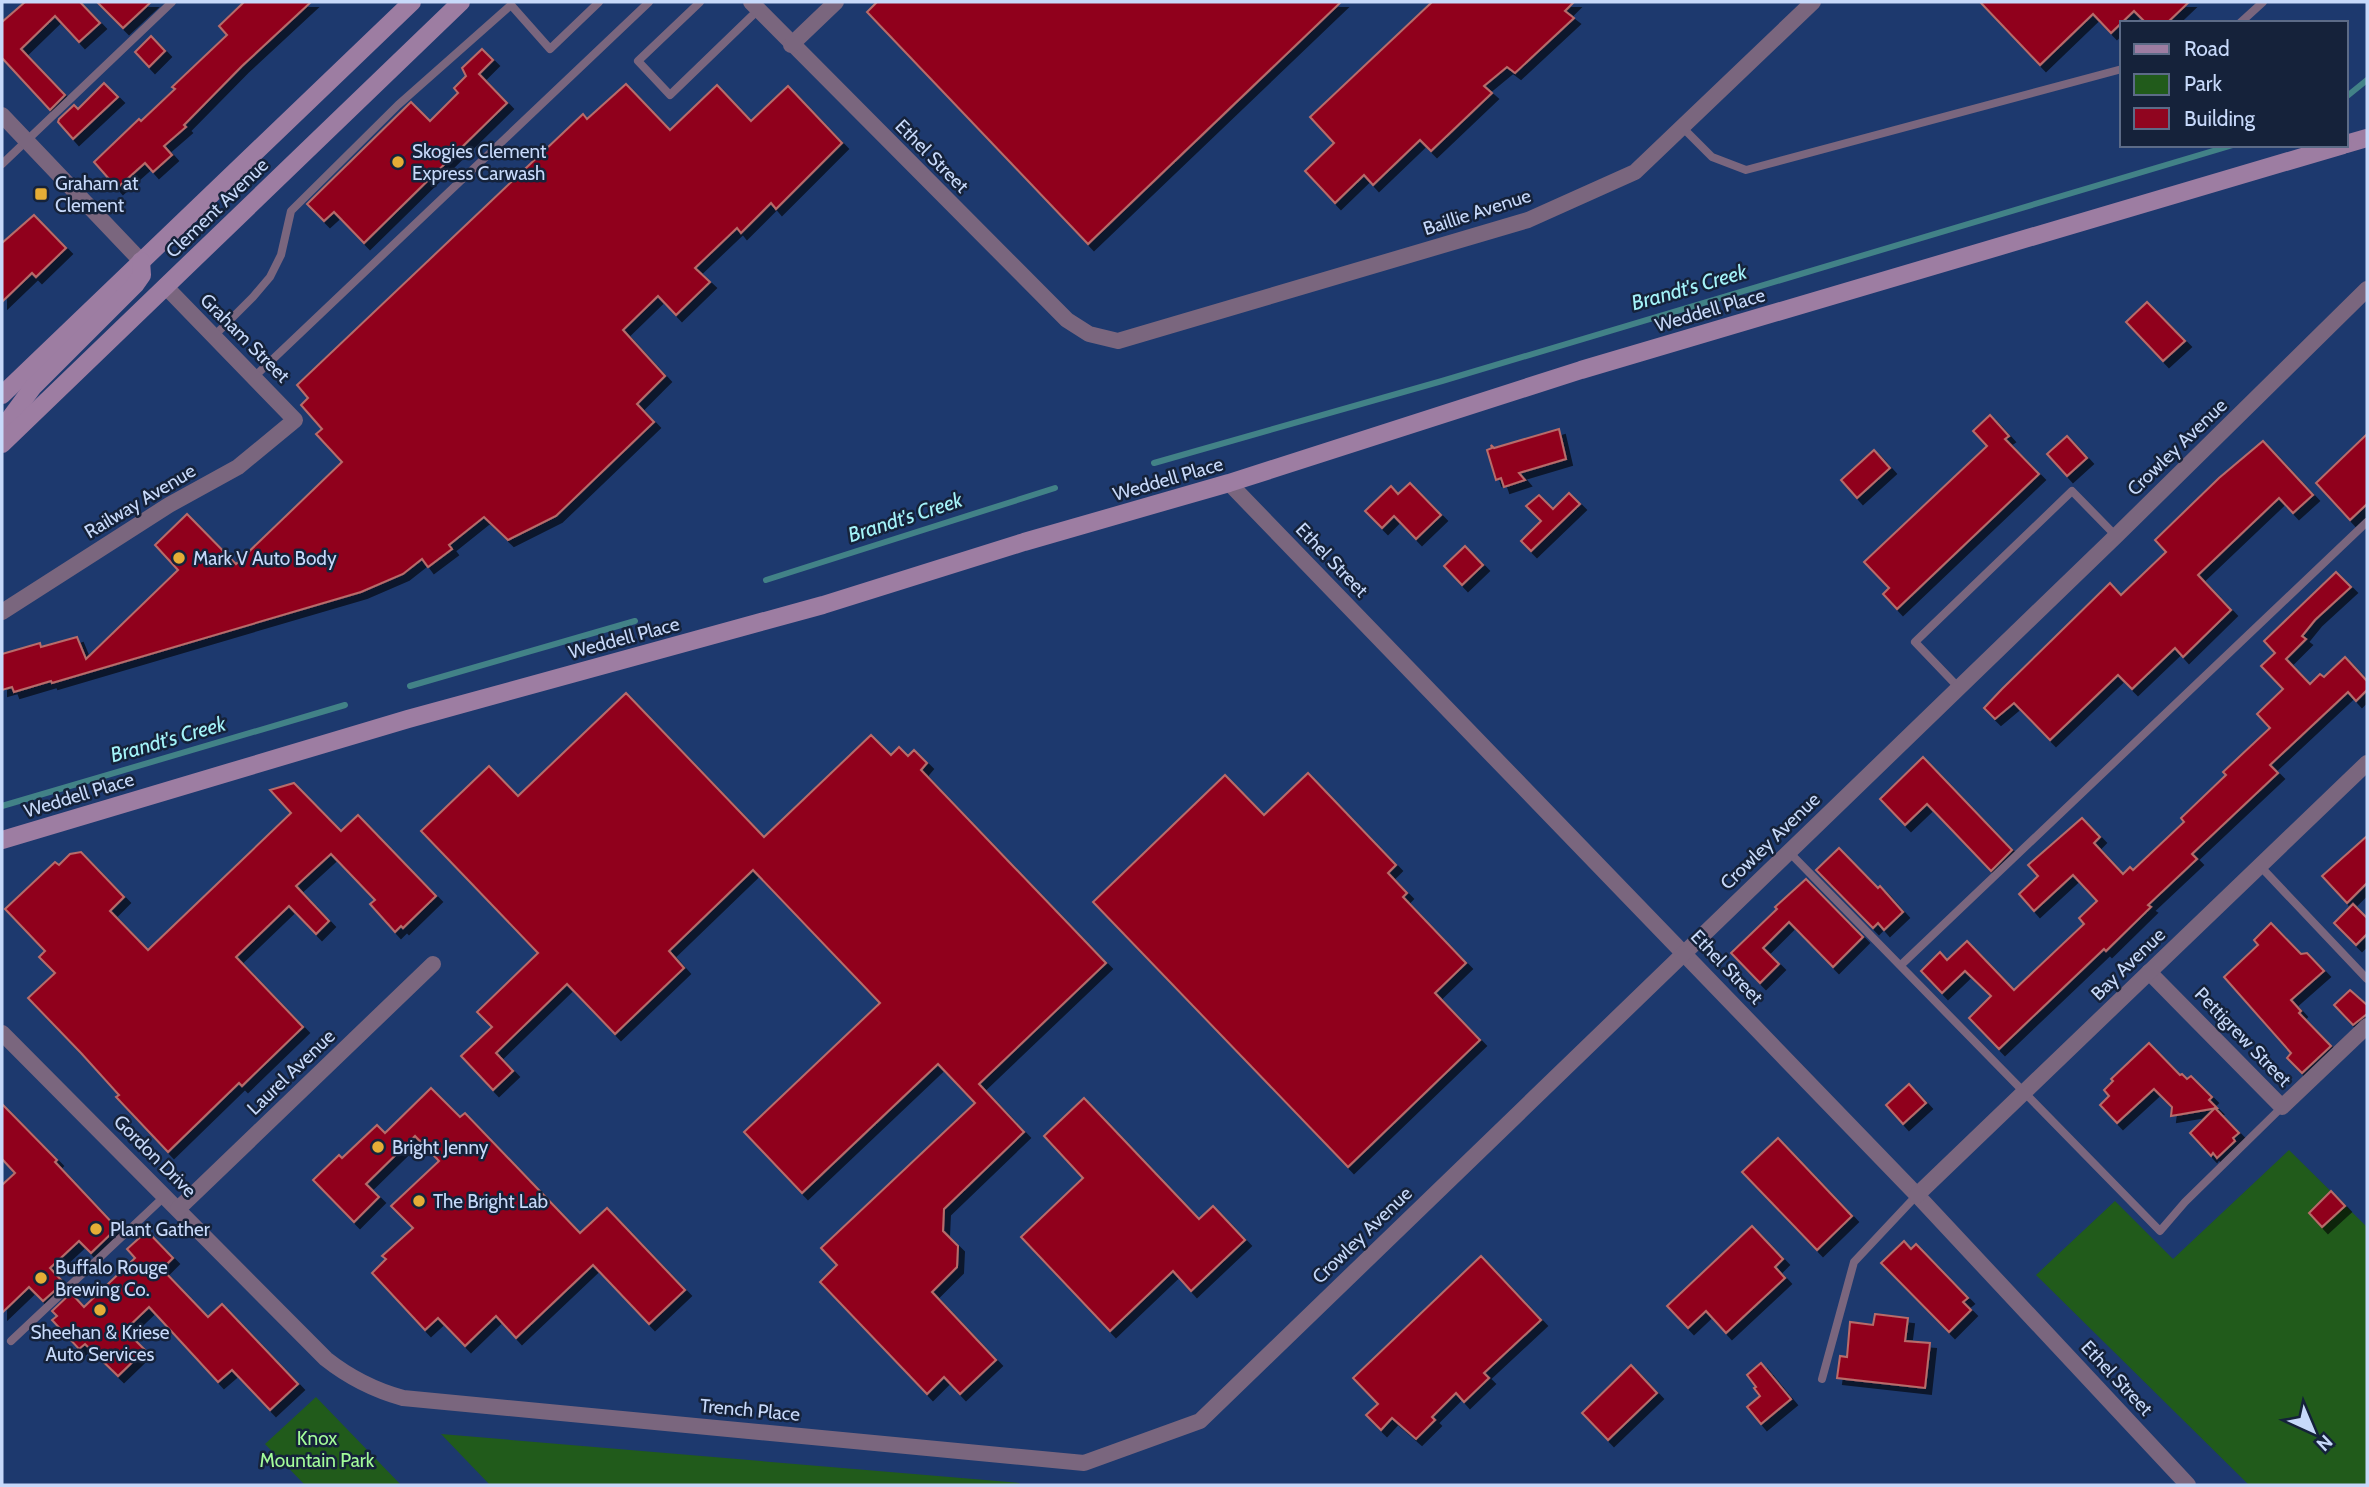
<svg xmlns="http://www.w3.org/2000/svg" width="2369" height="1487" font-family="Cabin,sans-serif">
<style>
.green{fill:#215b1b}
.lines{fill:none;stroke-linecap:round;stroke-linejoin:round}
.stream{stroke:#428287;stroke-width:6}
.building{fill:#90051f;stroke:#b86c6a;stroke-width:2;filter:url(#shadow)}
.lane{stroke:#7a667e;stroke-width:8}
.street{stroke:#7a667e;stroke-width:16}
.secondary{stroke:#9d7da2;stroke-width:18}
.poi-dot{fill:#e5ad36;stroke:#15223a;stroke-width:2.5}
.labels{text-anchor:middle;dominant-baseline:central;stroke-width:5;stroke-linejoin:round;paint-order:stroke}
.poi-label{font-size:19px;fill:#c7d9fa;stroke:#15223a;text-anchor:start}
.street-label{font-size:19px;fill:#c7d9fa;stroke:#15223a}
.park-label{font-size:19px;fill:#a3fb99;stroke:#15223a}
.water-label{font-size:21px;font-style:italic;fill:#a4f3f9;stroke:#15223a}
</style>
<defs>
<filter id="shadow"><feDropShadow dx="6" dy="6" stdDeviation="0" flood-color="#0009"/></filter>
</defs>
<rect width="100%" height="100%" fill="#1d396e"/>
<g class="green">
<path d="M2289 1150 2367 1227V1485H2249L2036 1275 2115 1201 2173 1259Z"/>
<path d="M316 1397 401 1485H305L265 1444Z"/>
<path d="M441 1434 1020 1483 1017 1485H490Z"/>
</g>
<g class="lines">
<g class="stream">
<path d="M2346 97 2367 80"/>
<path d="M1154 463 1442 381 2233 145"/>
<path d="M766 580 1055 488"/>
<path d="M410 686 635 621"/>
<path d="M2 806 345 705"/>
</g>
</g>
<g class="building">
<path d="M25 2H80L100 23 79 42 55 16 21 49 65 95 50 110 2 58V22Z"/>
<path d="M97 2H151L123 28Z"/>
<path d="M244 2H311L242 66 184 125 186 127 164 146 172 155 153 172 145 163 117 188 94 162 139 119 141 121 175 89 172 87 227 35 219 26Z"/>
<path d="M877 2H1341L1088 244 867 12Z"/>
<path d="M1432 2H1574L1565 11 1574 18 1515 73 1507 67 1484 86 1492 93 1431 151 1420 140 1373 185 1364 175 1335 203 1305 171 1334 143 1310 117Z"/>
<path d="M1980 2H2189L2167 23H2146L2134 11 2111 33 2093 14 2040 65Z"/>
<path d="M151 36 165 51 149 67 135 52Z"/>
<path d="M482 49 493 60 479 74 507 103 364 243 334 212 324 221 307 204 411 102 430 121 458 93 454 88 466 76 462 68Z"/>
<path d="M104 83 118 97 73 139 58 122 59 119 74 105 78 109Z"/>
<path d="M626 84 670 130 717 85 751 121 788 86 842 143 776 209 771 203 741 233 737 228 695 268 710 282 676 315 658 296 623 330 665 376 637 404 654 422 556 516 508 540 484 517 449 545 452 549 428 567 422 559 403 574 361 592 52 683 51 681 14 692 12 687 2 690V654L40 643 41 647 77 637 86 659 178 570 155 545 187 514 236 564 342 462 316 434 322 429 301 405 308 398 297 385 583 114 587 119Z"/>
<path d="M34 215 66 248 36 277 32 273 2 302V243Z"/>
<path d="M2147 302 2185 341 2163 361 2126 322Z"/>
<path d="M1990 415 2009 436 2005 439 2039 474 1897 609 1883 594 1889 588 1864 562 1987 446 1973 431Z"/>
<path d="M1559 429 1566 459 1519 473 1525 480 1504 487 1501 478 1496 480 1487 450 1492 448 1491 445 1494 448Z"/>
<path d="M2367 434V504L2350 520 2316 483Z"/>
<path d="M2067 436 2087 458 2067 476 2047 454Z"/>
<path d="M2263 441 2313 495 2293 513 2279 498 2198 575 2231 610 2183 657 2175 648 2132 689 2118 675 2050 740 2014 703 1995 719 1984 708 2002 689 2110 583 2121 595 2166 552 2155 540 2219 478Z"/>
<path d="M1874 450 1890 468 1857 498 1841 480Z"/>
<path d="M1410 483 1441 515 1416 539 1394 516 1382 528 1365 511 1391 486 1398 494Z"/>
<path d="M1569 493 1580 504 1531 551 1521 541 1541 521 1526 506 1539 495 1553 509Z"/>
<path d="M1465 546 1483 565 1462 585 1444 566Z"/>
<path d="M2336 572 2351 587 2315 620 2302 636 2306 639 2286 659 2310 684 2320 674 2324 677 2345 657 2367 681V690L2356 701 2348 692 2270 765 2278 773 2192 854 2197 859 2148 905 2151 907 2106 951 2104 949 1999 1049 1969 1018 1991 996 1965 971 1942 993 1921 971 1940 952 1947 960 1967 941 2014 990 2084 924 2079 918 2097 901 2073 875 2034 911 2019 894 2038 876 2028 865 2082 818 2100 837 2094 843 2123 874 2130 867 2133 870 2184 822 2181 818 2226 775 2223 772 2270 728 2257 714 2283 689 2261 666 2275 653 2264 641Z"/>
<path d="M626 693 764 837 871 735 891 755 899 747 908 756 914 750 927 763 921 770 1106 963 979 1084 1024 1132 944 1209 943 1231 958 1246 957 1267 932 1292 996 1360 960 1394 944 1377 927 1394 820 1282 837 1265 821 1248 975 1103 938 1064 802 1193 744 1132 880 1003 753 870 669 951 684 968 615 1034 567 984 496 1053 513 1071 493 1090 461 1056 492 1027 477 1012 538 953 421 831 489 766 518 796Z"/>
<path d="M1923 757 2012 850 1991 871 1927 804 1905 825 1880 799Z"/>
<path d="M1308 773 1396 865 1388 873 1407 893 1403 897 1466 963 1435 993 1480 1040 1348 1167 1093 902 1225 775 1264 815Z"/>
<path d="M294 783 341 831 358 815 436 896 403 928 401 926 395 932 370 904 375 900 331 854 296 886 329 921 316 934 289 906 236 957 303 1027 242 1086 239 1083 168 1152 116 1097 119 1095 81 1053 28 998 55 973 39 957 45 951 5 909 55 862 59 865 70 854 81 852 124 897 110 911 148 950 291 813 270 790Z"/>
<path d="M2367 836V883L2347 903 2322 876Z"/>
<path d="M1839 848 1878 888 1880 886 1903 912 1884 930 1878 923 1873 928 1816 870Z"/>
<path d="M1806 879 1863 937 1833 967 1789 922 1763 948 1779 964 1760 983 1731 953 1777 909 1775 907Z"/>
<path d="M2353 904 2367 918V934L2356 945 2334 923Z"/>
<path d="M2271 923 2301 954 2307 953 2324 971 2291 1000 2301 1011 2299 1013 2331 1046 2302 1073 2287 1058 2291 1053 2224 977 2258 945 2254 940Z"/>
<path d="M2350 990 2367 1005V1014L2353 1025 2334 1005Z"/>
<path d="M2149 1043 2180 1075 2182 1074 2187 1079 2191 1076 2212 1097 2209 1100 2217 1108 2171 1116 2172 1107 2154 1089 2117 1123 2100 1105 2109 1096 2104 1090 2113 1081 2111 1079Z"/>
<path d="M1909 1084 1926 1103 1903 1124 1886 1105Z"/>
<path d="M431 1088 460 1117 465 1113 580 1233 607 1208 685 1290 649 1324 593 1265 516 1338 496 1316 465 1346 438 1318 425 1330 372 1273 386 1259 382 1256 413 1228 391 1206 439 1161 415 1136 366 1184 379 1197 354 1222 313 1180 339 1155 342 1158 377 1125 385 1133Z"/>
<path d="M1084 1098 1199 1219 1213 1206 1245 1240 1191 1291 1173 1271 1110 1331 1021 1237 1083 1178 1044 1136Z"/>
<path d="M2 1104 57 1160 55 1162 117 1228 91 1253 79 1241 50 1268 62 1281V1284L43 1301 29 1287 2 1313V1185L15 1173 2 1159Z"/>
<path d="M2215 1108 2239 1133 2233 1138 2235 1141 2217 1158 2213 1153 2211 1156 2190 1133Z"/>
<path d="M1778 1138 1852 1216 1817 1250 1742 1172Z"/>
<path d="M2331 1191 2345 1206 2322 1227 2309 1213Z"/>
<path d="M1752 1226 1783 1259 1775 1267 1785 1278 1726 1333 1706 1311 1688 1328 1667 1306Z"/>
<path d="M147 1231 173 1258 162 1269 208 1317 222 1304 298 1384 270 1410 232 1370 218 1382 149 1307 125 1330 145 1350 118 1376 85 1344 79 1349 52 1320 57 1316 52 1311 71 1293 84 1307 135 1258 127 1249Z"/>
<path d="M1904 1241 1911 1249 1916 1244 1968 1298 1963 1302 1971 1310 1949 1332 1881 1263Z"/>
<path d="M1481 1256 1541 1320 1484 1373 1489 1378 1464 1402 1456 1393 1432 1417 1435 1420 1416 1439 1392 1418 1381 1430 1366 1415 1378 1404 1353 1378Z"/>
<path d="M1875 1314 1908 1318 1905 1341 1930 1343 1925 1388 1837 1378 1840 1356 1847 1357 1850 1322 1873 1325Z"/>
<path d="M1761 1363 1791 1399 1761 1424 1747 1407 1760 1396 1754 1388 1756 1387 1747 1375Z"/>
<path d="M1631 1365 1657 1393 1608 1440 1582 1413Z"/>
</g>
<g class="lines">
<g class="lane">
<path d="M700 2 638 61 670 95 758 10"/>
<path d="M2240 23 2263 2"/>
<path d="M1683 128 1712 157 1746 170 2122 69"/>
<path d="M2 164 172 2"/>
<path d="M214 336 253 297 270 277 281 255 291 211 398 105 511 5 550 49 599 2"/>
<path d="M254 377 649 2"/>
<path d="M1959 688 1915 642 2072 491 2116 536"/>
<path d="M1789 852 2160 1231 2185 1202 2282 1107"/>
<path d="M2260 866 2367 979"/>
<path d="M1901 965 2367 522"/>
<path d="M11 1341 165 1196"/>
<path d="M1822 1379 1854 1262 1917 1195"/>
</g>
<g class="street">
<path d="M751 2 1067 320 1089 334 1118 341 1528 220 1635 172 1813 2"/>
<path d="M791 45 836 2"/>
<path d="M2 115 141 261"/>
<path d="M1229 483 1917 1195 2188 1485"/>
<path d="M2 612 169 505 238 467 295 420 165 286"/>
<path d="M2149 972 2282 1107 2367 1026"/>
<path d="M2 1033 326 1359C350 1378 374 1390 403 1398L1084 1463 1200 1421 2116 536 2367 289"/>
<path d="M1917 1195 2367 763"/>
<path d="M178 1209 433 964"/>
</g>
<g class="secondary">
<path d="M2346 144 2367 138"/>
<path d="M2 395 412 2"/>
<path d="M2 429 33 387 135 285 142 275 141 261"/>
<path d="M2 444 461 2"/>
<path d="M2 840 408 719 823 605 1024 542 1229 483 1581 370 2343 145"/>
</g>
</g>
<g class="poi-dot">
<circle cx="398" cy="162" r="7"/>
<rect x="34" y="187" width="14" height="14" rx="3.5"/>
<circle cx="179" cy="558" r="7"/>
<circle cx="378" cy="1147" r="7"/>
<circle cx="419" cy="1201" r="7"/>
<circle cx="96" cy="1229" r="7"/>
<circle cx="41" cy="1278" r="7"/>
<circle cx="100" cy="1310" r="7"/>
</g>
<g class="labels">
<g class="poi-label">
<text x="412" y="151">Skogies Clement<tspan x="412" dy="22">Express Carwash</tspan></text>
<text x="55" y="183">Graham at<tspan x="55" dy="22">Clement</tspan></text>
<text x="193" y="558">Mark V Auto Body</text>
<text x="392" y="1147">Bright Jenny</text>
<text x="433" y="1201">The Bright Lab</text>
<text x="110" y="1229">Plant Gather</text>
<text x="55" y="1267">Buffalo Rouge<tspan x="55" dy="22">Brewing Co.</tspan></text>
<text x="100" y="1332" text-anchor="middle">Sheehan &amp; Kriese<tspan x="100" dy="22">Auto Services</tspan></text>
</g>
<g class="street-label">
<text transform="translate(932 156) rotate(45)">Ethel Street</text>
<text transform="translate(217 208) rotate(-44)">Clement Avenue</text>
<text transform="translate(1477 212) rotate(-18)">Baillie Avenue</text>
<text transform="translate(1710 310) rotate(-16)">Weddell Place</text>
<text transform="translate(245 338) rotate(45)">Graham Street</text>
<text transform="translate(2177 447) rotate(-44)">Crowley Avenue</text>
<text transform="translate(1168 479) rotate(-16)">Weddell Place</text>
<text transform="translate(140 501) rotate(-31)">Railway Avenue</text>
<text transform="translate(1332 560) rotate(46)">Ethel Street</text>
<text transform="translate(624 638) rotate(-15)">Weddell Place</text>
<text transform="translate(79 795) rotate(-17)">Weddell Place</text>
<text transform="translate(1770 841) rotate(-44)">Crowley Avenue</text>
<text transform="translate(2128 964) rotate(-44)">Bay Avenue</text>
<text transform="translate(1727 967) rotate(46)">Ethel Street</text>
<text transform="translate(2243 1037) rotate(46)">Pettigrew Street</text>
<text transform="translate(291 1072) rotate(-44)">Laurel Avenue</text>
<text transform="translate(155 1156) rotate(45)">Gordon Drive</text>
<text transform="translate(1362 1235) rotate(-44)">Crowley Avenue</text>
<text transform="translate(2117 1378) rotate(47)">Ethel Street</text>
<text transform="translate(750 1410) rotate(5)">Trench Place</text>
</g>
<g class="park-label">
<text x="317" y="1438">Knox<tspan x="317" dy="22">Mountain Park</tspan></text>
</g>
<g class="water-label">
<text transform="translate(1689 287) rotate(-16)">Brandt's Creek</text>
<text transform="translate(905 517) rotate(-18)">Brandt's Creek</text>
<text transform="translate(168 739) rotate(-16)">Brandt's Creek</text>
</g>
</g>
<rect width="2369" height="1487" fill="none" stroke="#c7d9fa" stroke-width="7"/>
<rect x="2120" y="21" width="228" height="126" fill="#15223a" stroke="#5c6b87" stroke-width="2"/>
<rect x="2134" y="44" width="35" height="10" fill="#9d7da2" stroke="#5c6b87" stroke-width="2"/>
<text x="2184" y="56" font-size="21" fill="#c7d9fa">Road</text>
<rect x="2134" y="74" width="35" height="21" fill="#215b1b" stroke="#5c6b87" stroke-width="2"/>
<text x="2184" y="91" font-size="21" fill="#c7d9fa">Park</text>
<rect x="2134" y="108" width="35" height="21" fill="#90051f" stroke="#5c6b87" stroke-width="2"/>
<text x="2184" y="126" font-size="21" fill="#c7d9fa">Building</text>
<g transform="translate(2313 1431) rotate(136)" stroke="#15223a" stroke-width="5" paint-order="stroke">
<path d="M0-5L12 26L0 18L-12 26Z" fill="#c7d9fa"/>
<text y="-10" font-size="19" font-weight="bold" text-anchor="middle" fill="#c7d9fa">N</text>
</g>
</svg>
